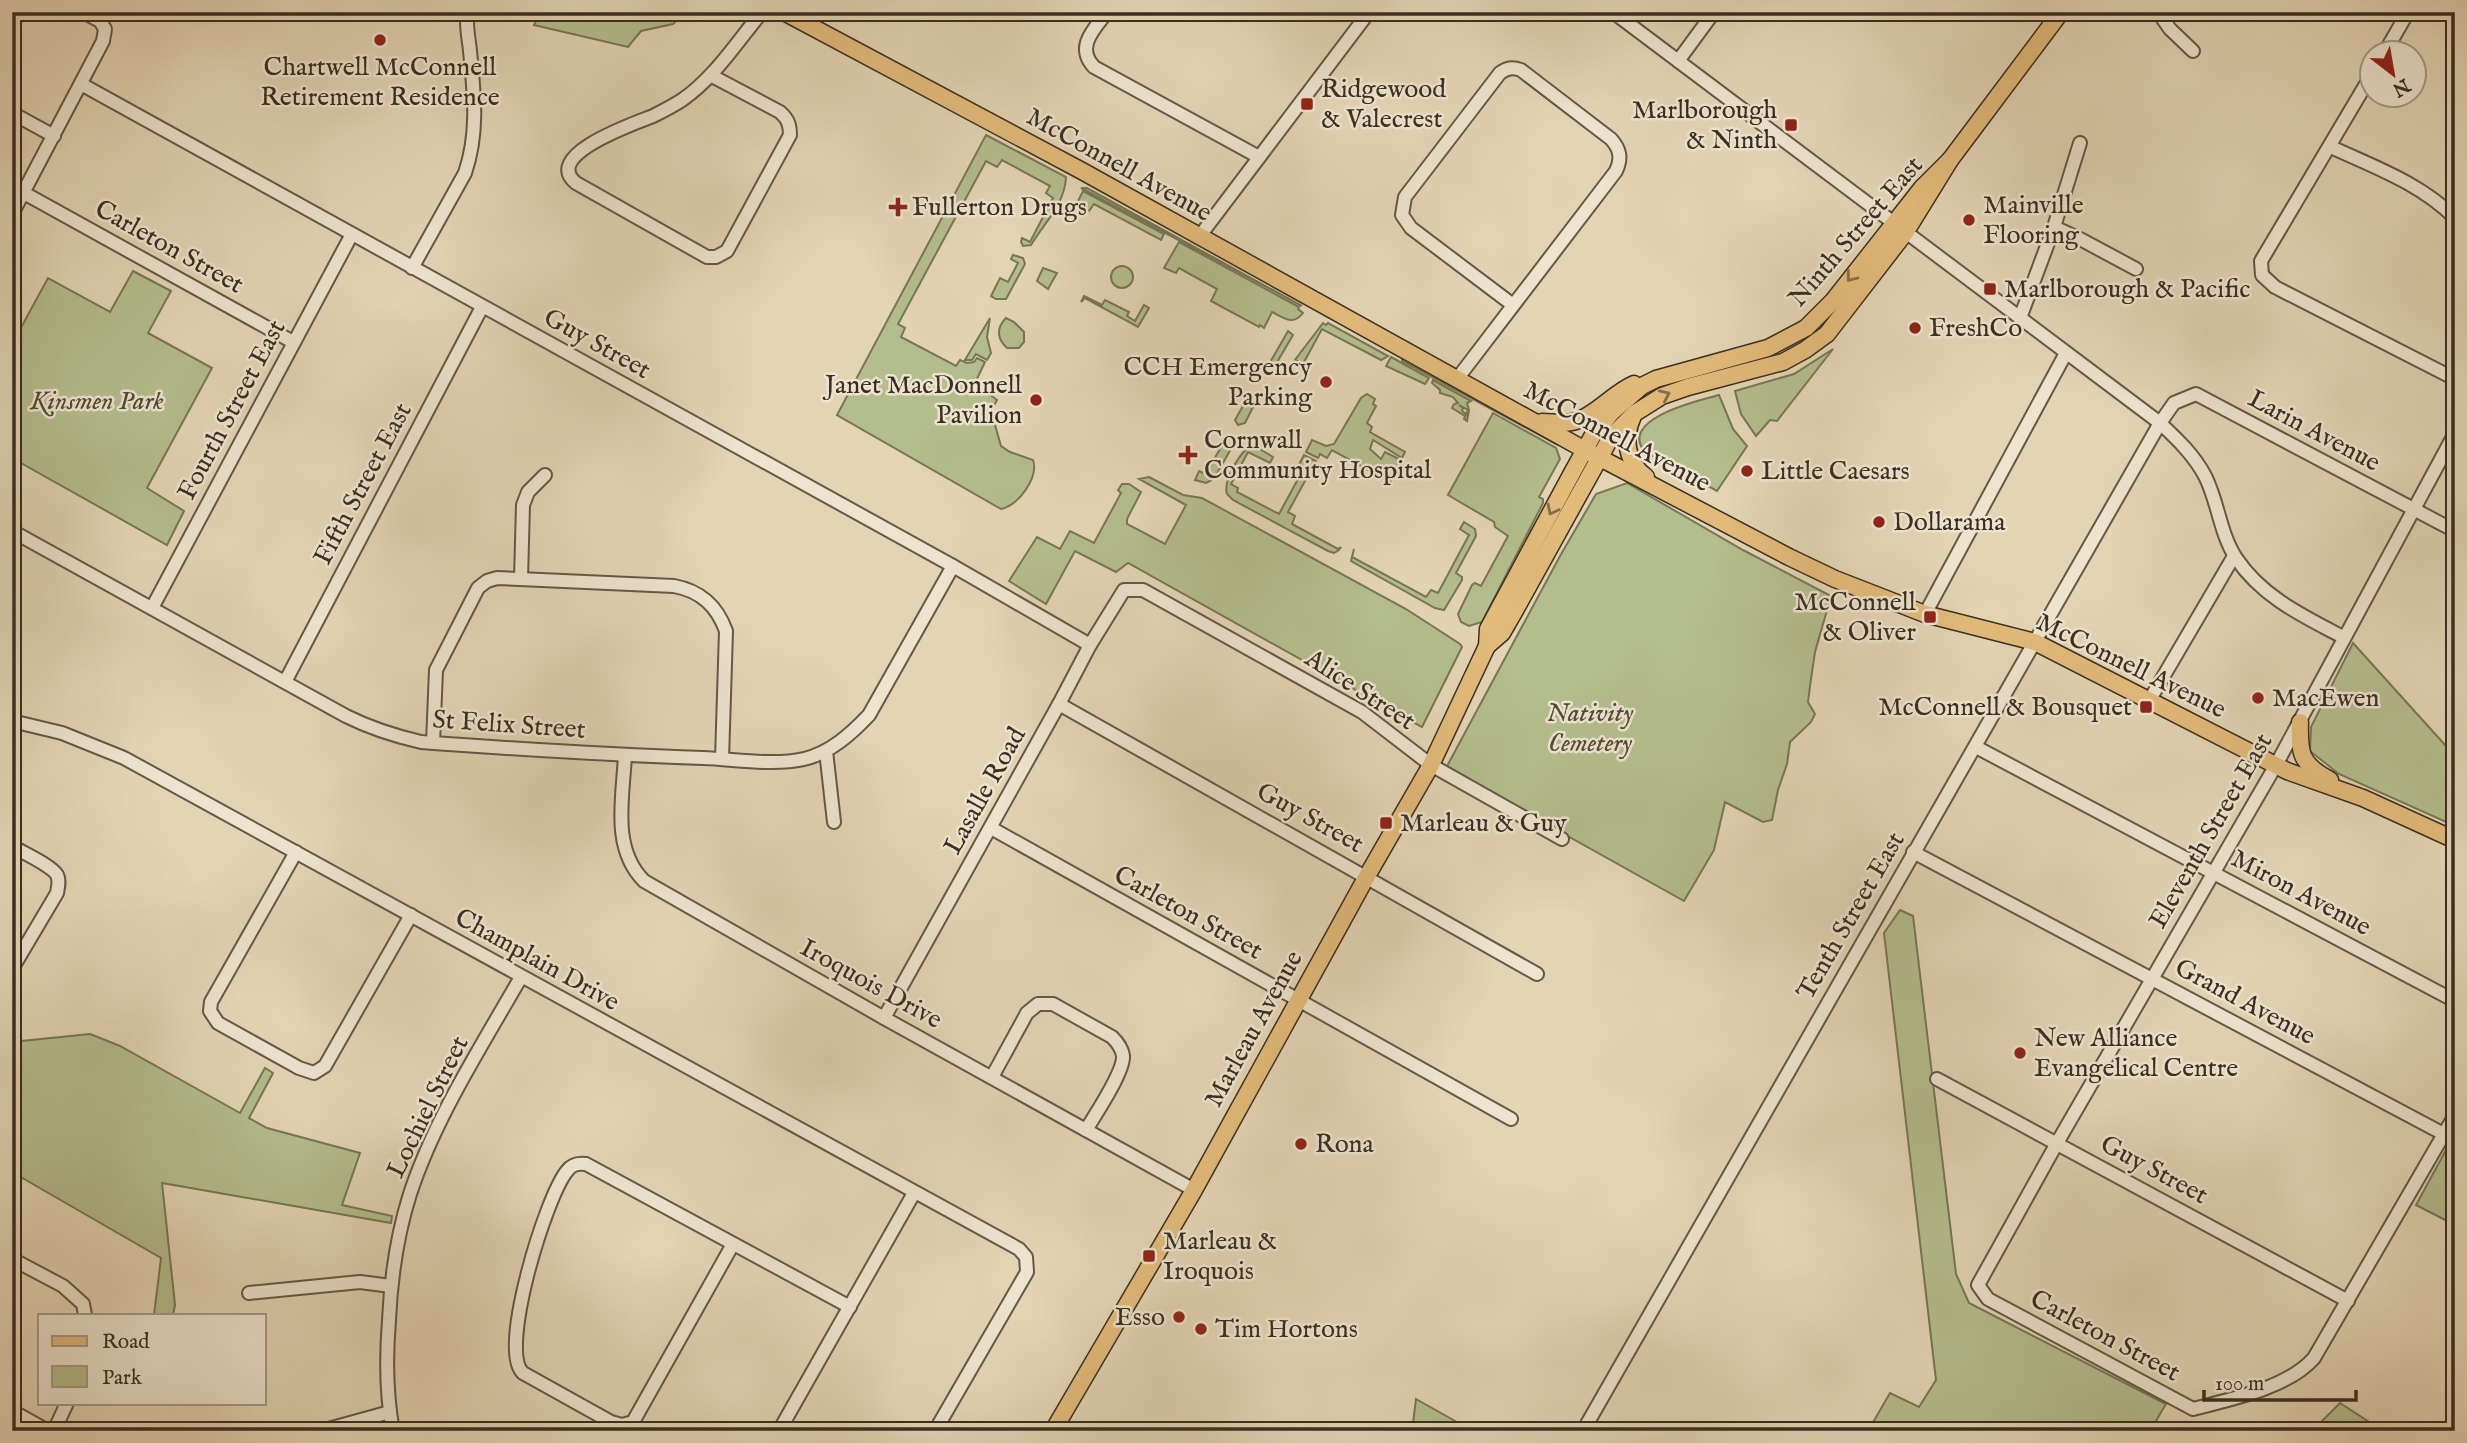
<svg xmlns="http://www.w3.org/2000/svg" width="2467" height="1443" font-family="'IM FELL English',serif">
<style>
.green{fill:#b4bd8d;stroke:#777657;stroke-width:2}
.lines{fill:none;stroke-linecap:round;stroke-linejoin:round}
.minor-casing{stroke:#645846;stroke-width:16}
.major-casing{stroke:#3a2e21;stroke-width:19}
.minor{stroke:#ede3ce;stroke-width:12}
.major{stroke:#e2ba7a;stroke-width:16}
.oneway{stroke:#866d49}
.poi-dot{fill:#8f2418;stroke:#ede3ce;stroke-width:2.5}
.labels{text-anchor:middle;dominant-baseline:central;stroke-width:5;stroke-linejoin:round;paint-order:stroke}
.poi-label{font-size:26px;fill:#3a2e21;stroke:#ede3ce;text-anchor:start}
.street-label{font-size:26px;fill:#3a2e21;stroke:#ede3ce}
.park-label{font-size:26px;font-style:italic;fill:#524b37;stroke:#ede3ce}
</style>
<rect width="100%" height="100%" fill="#e3d4b4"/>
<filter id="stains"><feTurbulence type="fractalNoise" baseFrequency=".00286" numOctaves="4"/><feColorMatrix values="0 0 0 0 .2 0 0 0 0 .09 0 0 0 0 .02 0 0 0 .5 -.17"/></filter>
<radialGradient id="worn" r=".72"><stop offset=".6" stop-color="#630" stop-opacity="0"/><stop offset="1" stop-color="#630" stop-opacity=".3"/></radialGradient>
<g class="green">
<path d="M541 12H685L673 24 641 31 628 47 534 25Z"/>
<path d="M986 135 1066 177C1065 204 1044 223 1031 245L1023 246 1021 242 1022 238 1030 242 1053 198 1046 193 1050 186 1002 160 997 167 986 161 898 324 905 328 901 337 956 366 960 360 967 363 974 362 977 358 985 362 975 383 997 400 991 411 1001 446 1010 452 1033 460C1039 477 1019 505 1001 509L837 415Z"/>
<path d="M1081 188H1087L1302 306Z"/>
<path d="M1083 191 1164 234 1161 240 1094 204 1089 211 1076 205Z"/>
<path d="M1179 242 1299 307 1298 309 1303 313C1293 326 1284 318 1272 312L1264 328 1260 325 1259 327 1211 301 1217 289 1179 268 1176 273 1164 268Z"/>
<path d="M1013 255 1023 258 1025 264 1006 299H996L991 296 1000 278 1008 282 1018 263 1011 259Z"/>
<circle cx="1122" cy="277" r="11"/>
<path d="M1043 268 1057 273 1048 289 1037 281Z"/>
<path d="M133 271 171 291 148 333 212 368 147 488 184 511 167 545 12 458V344L48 278 110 312Z"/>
<path d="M1084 296 1102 305 1105 300 1129 312 1127 316 1135 321 1144 305 1149 308 1138 327 1085 298 1081 302Z"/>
<path d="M990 318 987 337 991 353 987 360 976 354 972 360H965Z"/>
<path d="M1006 318 1014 322 1024 332V342L1019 348H1007C997 339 996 328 1006 318Z"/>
<path d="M1323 323 1326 325 1328 323 1388 356 1381 360 1322 329 1303 364 1295 360Z"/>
<path d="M1288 331 1293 335 1273 369 1268 366Z"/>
<path d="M1833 349 1777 421 1770 420 1756 436 1741 414 1735 391 1794 374Z"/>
<path d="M1391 357 1429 378 1425 384 1386 366Z"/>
<path d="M1402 358 1554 441 1558 445 1402 361Z"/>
<path d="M1433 380 1471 401 1467 403 1469 410 1467 421 1464 419 1468 410 1459 405 1463 408 1462 411 1466 414 1465 416 1452 408 1454 404 1458 403 1453 397 1440 393V390L1432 383Z"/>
<path d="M1367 394 1375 399 1373 404 1376 406 1367 423 1372 427 1370 432 1405 452 1402 458 1373 440 1370 449 1381 459 1385 452 1401 460 1390 482 1332 450 1327 458 1320 454 1318 458 1306 452 1312 440 1326 446 1334 444 1361 398Z"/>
<path d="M1719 395 1733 429 1747 446 1717 491 1645 452C1617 419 1700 400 1719 395Z"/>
<path d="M1247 399H1251L1254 405 1245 423 1238 425 1235 420Z"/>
<path d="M1493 413 1556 448 1560 459 1539 497 1543 499V503L1482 622 1469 626 1461 622 1458 614 1472 585 1475 583 1481 586 1508 536 1495 527 1494 522 1448 495Z"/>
<path d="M1222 445 1232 447 1214 479 1206 483 1195 480 1199 471 1206 474Z"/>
<path d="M1255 446 1273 457 1270 463 1248 452 1231 484 1238 488 1237 492 1279 514 1298 479 1293 476 1304 455 1316 461 1288 512 1295 516 1292 524 1338 549 1341 547 1339 550 1334 553 1328 551 1233 500 1227 494C1223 480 1238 457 1248 447Z"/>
<path d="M1149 477 1183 495 1202 498 1406 609 1460 644 1462 647 1422 727 1128 563 1116 572 1075 551 1046 604 1009 581 1037 537 1060 549 1070 531 1094 543 1121 493 1118 490 1122 484H1129L1141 492 1127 519V524L1165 544 1186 505 1139 479Z"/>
<path d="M1627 483 1743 550 1831 596 1815 652 1810 686 1808 702 1815 714 1811 722 1790 742 1787 764 1778 790 1772 820 1763 822 1725 802 1714 850 1684 901 1446 768 1560 556 1596 494Z"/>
<path d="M1464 522 1475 529 1476 536 1456 573 1462 577V580L1444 610 1435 608 1351 561 1354 549 1352 557 1426 597 1431 590 1438 593 1469 535 1460 529Z"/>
<path d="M2353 643 2455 756V826L2339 774 2310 751 2311 727Z"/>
<path d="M1900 910 1913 916 1956 1274 1969 1303 2166 1404 2150 1431H1868L1890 1393 1919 1407 1936 1380 1884 933Z"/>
<path d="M90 1034 120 1046 240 1113 265 1068 273 1073 249 1118 267 1128 360 1153 342 1205 392 1216 391 1223 162 1183 175 1305 173 1315H154L161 1258 12 1172V1042Z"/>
<path d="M2447 1148 2455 1152V1225L2416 1205Z"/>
<path d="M1416 1399 1464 1426 1461 1431H1410L1413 1423Z"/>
<path d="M2340 1403 2383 1431 2313 1430Z"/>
</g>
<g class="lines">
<defs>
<g id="minor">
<path d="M1107 12C1094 29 1075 47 1094 67L1259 157"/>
<path d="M1613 12 2160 423C2177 439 2194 455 2205 476 2218 501 2220 534 2236 558 2262 597 2303 616 2343 637"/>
<path d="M2158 12 2170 29 2193 51"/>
<path d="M2385 52 2408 12"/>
<path d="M1678 61 1714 12"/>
<path d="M2372 74 2261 261 2262 275 2275 287 2455 379"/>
<path d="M712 76 780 112C788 119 790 125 790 135L727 251 716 257H707L576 183C541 155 636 123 653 116 663 111 673 106 682 100 715 77 736 43 762 12"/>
<path d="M81 84 953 566 1090 645"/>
<path d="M12 113 54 136"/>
<path d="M2331 147C2374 167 2420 183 2455 218"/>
<path d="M24 193 293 342"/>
<path d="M12 214 103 41 105 29 100 21 83 12"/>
<path d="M2054 227 2082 240 2136 269"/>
<path d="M1199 237 1369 12"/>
<path d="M412 268 465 173C479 132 474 93 470 51 469 39 465 24 468 12"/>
<path d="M2020 318 2054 227 2080 143"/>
<path d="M1457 379 1616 171C1622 158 1620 149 1611 139L1521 70C1512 67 1507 68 1500 73L1405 197 1402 215 1411 228 1513 305"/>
<path d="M2455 433 2276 765 2057 1143 1978 1285 1988 1299 2193 1409C2231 1399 2288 1388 2314 1358L2455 1115"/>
<path d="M12 531 346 716C370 728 395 736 421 742 515 749 609 755 703 758 735 759 772 766 804 759 830 753 851 734 869 715L953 566"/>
<path d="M521 579 523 505 528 492 545 475"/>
<path d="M152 608 352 234"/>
<path d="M1925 614 2066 353"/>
<path d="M285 682 482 307"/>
<path d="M2149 701 2234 556"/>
<path d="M1059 704 1537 974"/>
<path d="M12 721 62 733 124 758 1019 1249 1026 1257 1027 1272 935 1431"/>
<path d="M433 743 436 670 478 588 487 581 497 578 674 586C701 591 717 606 726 631L722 759"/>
<path d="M1976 747 2455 1001"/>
<path d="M826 751 834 822"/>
<path d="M625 755C623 798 611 848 644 881L884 1018 1194 1190"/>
<path d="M991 828 1511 1119"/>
<path d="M12 846C23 853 51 865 57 875 60 881 58 887 57 893L12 969"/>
<path d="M296 852 211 1002 210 1011 218 1023 299 1068 314 1073 325 1066 411 915"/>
<path d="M1913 852 2455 1140"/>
<path d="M884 1018 1059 704 1090 645 1124 590H1143L1362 712 1431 765 1562 839"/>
<path d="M992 1077 1027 1013 1038 1004H1053L1112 1037C1118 1043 1122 1048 1123 1056 1124 1072 1095 1115 1086 1130"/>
<path d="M1937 1079 2348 1301"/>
<path d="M733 1244 633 1422 622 1425 611 1422 523 1373C498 1351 546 1196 567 1171 572 1164 578 1163 586 1164L850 1307"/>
<path d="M12 1259 63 1286 83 1304 85 1315"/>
<path d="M249 1293 360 1282 391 1286"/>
<path d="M12 1411 48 1431"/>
<path d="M54 1431 67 1403"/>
<path d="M321 1431 390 1412"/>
<path d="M393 1431C386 1394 386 1357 389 1320 391 1277 397 1235 410 1194 435 1118 481 1047 521 977"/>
<path d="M779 1431 914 1193"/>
<path d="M1583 1431 2160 423 2174 403 2196 394 2455 531"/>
</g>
<g id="major">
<path d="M784 12 1082 171 1585 450 1789 557 1835 579 1925 614 2035 642 2287 771 2363 798 2455 840"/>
<path d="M1633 416C1623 438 1626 462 1646 477"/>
<path d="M1542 422C1553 422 1565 425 1576 421 1596 415 1613 393 1634 384"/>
<path d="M1487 646 1502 633 1513 614 1611 437 1635 413 1662 396 1688 387 1783 362 1805 350 1827 334 1905 233 1950 160 2061 12"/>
<path d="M2300 722C2299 753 2300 764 2330 780"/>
<path d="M1053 1431 1194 1190 1367 876 1431 765 1487 646 1488 629 1572 473 1593 435 1612 412 1642 386 1656 379 1768 348 1806 328 1833 301 1922 188 1950 160"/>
</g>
</defs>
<use href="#minor" class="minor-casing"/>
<use href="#major" class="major-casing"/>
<use href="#minor" class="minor"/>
<use href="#major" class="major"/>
</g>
<defs><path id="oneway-chevron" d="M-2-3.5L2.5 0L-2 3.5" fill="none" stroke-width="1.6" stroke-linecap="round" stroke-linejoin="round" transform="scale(1.75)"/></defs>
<g class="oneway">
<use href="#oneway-chevron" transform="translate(1851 277) rotate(128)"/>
<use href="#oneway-chevron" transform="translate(1665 395) rotate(-25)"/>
<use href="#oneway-chevron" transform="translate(1552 510) rotate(117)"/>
</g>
<g class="poi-dot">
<circle cx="380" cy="40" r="7"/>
<rect x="1300" y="97" width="14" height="14" rx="3.5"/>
<rect x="1784" y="118" width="14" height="14" rx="3.5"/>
<path d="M894.5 196.5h7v7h7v7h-7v7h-7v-7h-7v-7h7z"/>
<circle cx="1969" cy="220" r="7"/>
<rect x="1983" y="282" width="14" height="14" rx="3.5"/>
<circle cx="1915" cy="328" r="7"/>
<circle cx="1326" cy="382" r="7"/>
<circle cx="1036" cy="400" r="7"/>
<path d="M1184.5 444.5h7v7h7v7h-7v7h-7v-7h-7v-7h7z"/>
<circle cx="1747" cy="471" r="7"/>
<circle cx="1879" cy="522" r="7"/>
<rect x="1923" y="610" width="14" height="14" rx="3.5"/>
<circle cx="2258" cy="698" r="7"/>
<rect x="2139" y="700" width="14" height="14" rx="3.5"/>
<rect x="1379" y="816" width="14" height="14" rx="3.5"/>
<circle cx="2020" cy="1053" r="7"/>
<circle cx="1301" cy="1144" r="7"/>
<rect x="1142" y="1249" width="14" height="14" rx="3.5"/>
<circle cx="1179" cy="1317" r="7"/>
<circle cx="1201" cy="1329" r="7"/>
</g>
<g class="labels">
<g class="poi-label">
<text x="380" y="67" text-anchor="middle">Chartwell McConnell<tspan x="380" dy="30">Retirement Residence</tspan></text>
<text x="1321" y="89">Ridgewood<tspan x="1321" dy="30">&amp; Valecrest</tspan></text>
<text x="1777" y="110" text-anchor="end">Marlborough<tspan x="1777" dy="30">&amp; Ninth</tspan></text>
<text x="1983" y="205">Mainville<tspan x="1983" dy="30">Flooring</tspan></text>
<text x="912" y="207">Fullerton Drugs</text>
<text x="2004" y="289">Marlborough &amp; Pacific</text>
<text x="1929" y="328">FreshCo</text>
<text x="1312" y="367" text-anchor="end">CCH Emergency<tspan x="1312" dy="30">Parking</tspan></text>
<text x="1022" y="385" text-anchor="end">Janet MacDonnell<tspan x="1022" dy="30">Pavilion</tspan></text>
<text x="1204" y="440">Cornwall<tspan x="1204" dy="30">Community Hospital</tspan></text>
<text x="1761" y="471">Little Caesars</text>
<text x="1893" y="522">Dollarama</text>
<text x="1916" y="602" text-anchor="end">McConnell<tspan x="1916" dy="30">&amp; Oliver</tspan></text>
<text x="2272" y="698">MacEwen</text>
<text x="2132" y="707" text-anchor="end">McConnell &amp; Bousquet</text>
<text x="1400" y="823">Marleau &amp; Guy</text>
<text x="2034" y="1038">New Alliance<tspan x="2034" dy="30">Evangelical Centre</tspan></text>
<text x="1315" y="1144">Rona</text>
<text x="1163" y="1241">Marleau &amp;<tspan x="1163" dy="30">Iroquois</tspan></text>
<text x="1165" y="1317" text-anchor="end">Esso</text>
<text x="1215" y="1329">Tim Hortons</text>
</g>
<g class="street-label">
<text transform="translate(1119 165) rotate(29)">McConnell Avenue</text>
<text transform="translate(1856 232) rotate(-49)">Ninth Street East</text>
<text transform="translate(169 247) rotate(29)">Carleton Street</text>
<text transform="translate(597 344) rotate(29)">Guy Street</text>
<text transform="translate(232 410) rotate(-62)">Fourth Street East</text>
<text transform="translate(2314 431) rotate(28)">Larin Avenue</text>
<text transform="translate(1617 437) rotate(28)">McConnell Avenue</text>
<text transform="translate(363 484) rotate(-62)">Fifth Street East</text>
<text transform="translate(2131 666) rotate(26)">McConnell Avenue</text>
<text transform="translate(1360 690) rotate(33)">Alice Street</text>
<text transform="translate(509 725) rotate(4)">St Felix Street</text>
<text transform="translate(985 791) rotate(-61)">Lasalle Road</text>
<text transform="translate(1310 818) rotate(29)">Guy Street</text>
<text transform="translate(2211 831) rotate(-60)">Eleventh Street East</text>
<text transform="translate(2301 893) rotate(28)">Miron Avenue</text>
<text transform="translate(1188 913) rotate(29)">Carleton Street</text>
<text transform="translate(1851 916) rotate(-60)">Tenth Street East</text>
<text transform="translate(537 960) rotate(29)">Champlain Drive</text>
<text transform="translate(871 984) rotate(29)">Iroquois Drive</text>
<text transform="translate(2245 1002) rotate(28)">Grand Avenue</text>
<text transform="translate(1254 1029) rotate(-61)">Marleau Avenue</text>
<text transform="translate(428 1107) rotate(-64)">Lochiel Street</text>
<text transform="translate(2154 1170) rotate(28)">Guy Street</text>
<text transform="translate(2105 1336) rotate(28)">Carleton Street</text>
</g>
<g class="park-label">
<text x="97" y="401">Kinsmen Park</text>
<text x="1590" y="713">Nativity<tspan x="1590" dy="30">Cemetery</tspan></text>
</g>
</g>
<rect width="2467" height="1443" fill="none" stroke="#e3d4b4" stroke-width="42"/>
<rect x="14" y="14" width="2439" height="1415" fill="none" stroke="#3a2e21" stroke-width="3.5"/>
<rect x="21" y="21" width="2425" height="1401" fill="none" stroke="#3a2e21" stroke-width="2"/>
<rect x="38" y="1314" width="228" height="91" fill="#ede3ce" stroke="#a59b89" stroke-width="2"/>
<rect x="52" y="1336" width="35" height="10" fill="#e2ba7a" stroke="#a59b89" stroke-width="2"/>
<text x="102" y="1348" font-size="21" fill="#3a2e21">Road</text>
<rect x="52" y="1366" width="35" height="21" fill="#b4bd8d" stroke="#a59b89" stroke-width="2"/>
<text x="102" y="1384" font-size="21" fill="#3a2e21">Park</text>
<g transform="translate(2393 74) rotate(149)"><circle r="33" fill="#ede3ce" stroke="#a59b89" stroke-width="2"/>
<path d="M0-5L12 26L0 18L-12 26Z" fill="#8f2418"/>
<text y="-10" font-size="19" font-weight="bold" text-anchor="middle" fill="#3a2e21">N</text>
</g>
<path d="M2204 1390v10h152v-10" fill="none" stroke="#3a2e21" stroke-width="3.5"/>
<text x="2215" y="1390" font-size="21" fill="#3a2e21" stroke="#ede3ce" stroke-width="5" paint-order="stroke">100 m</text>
<rect width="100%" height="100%" filter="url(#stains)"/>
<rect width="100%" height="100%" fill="url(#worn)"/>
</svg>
